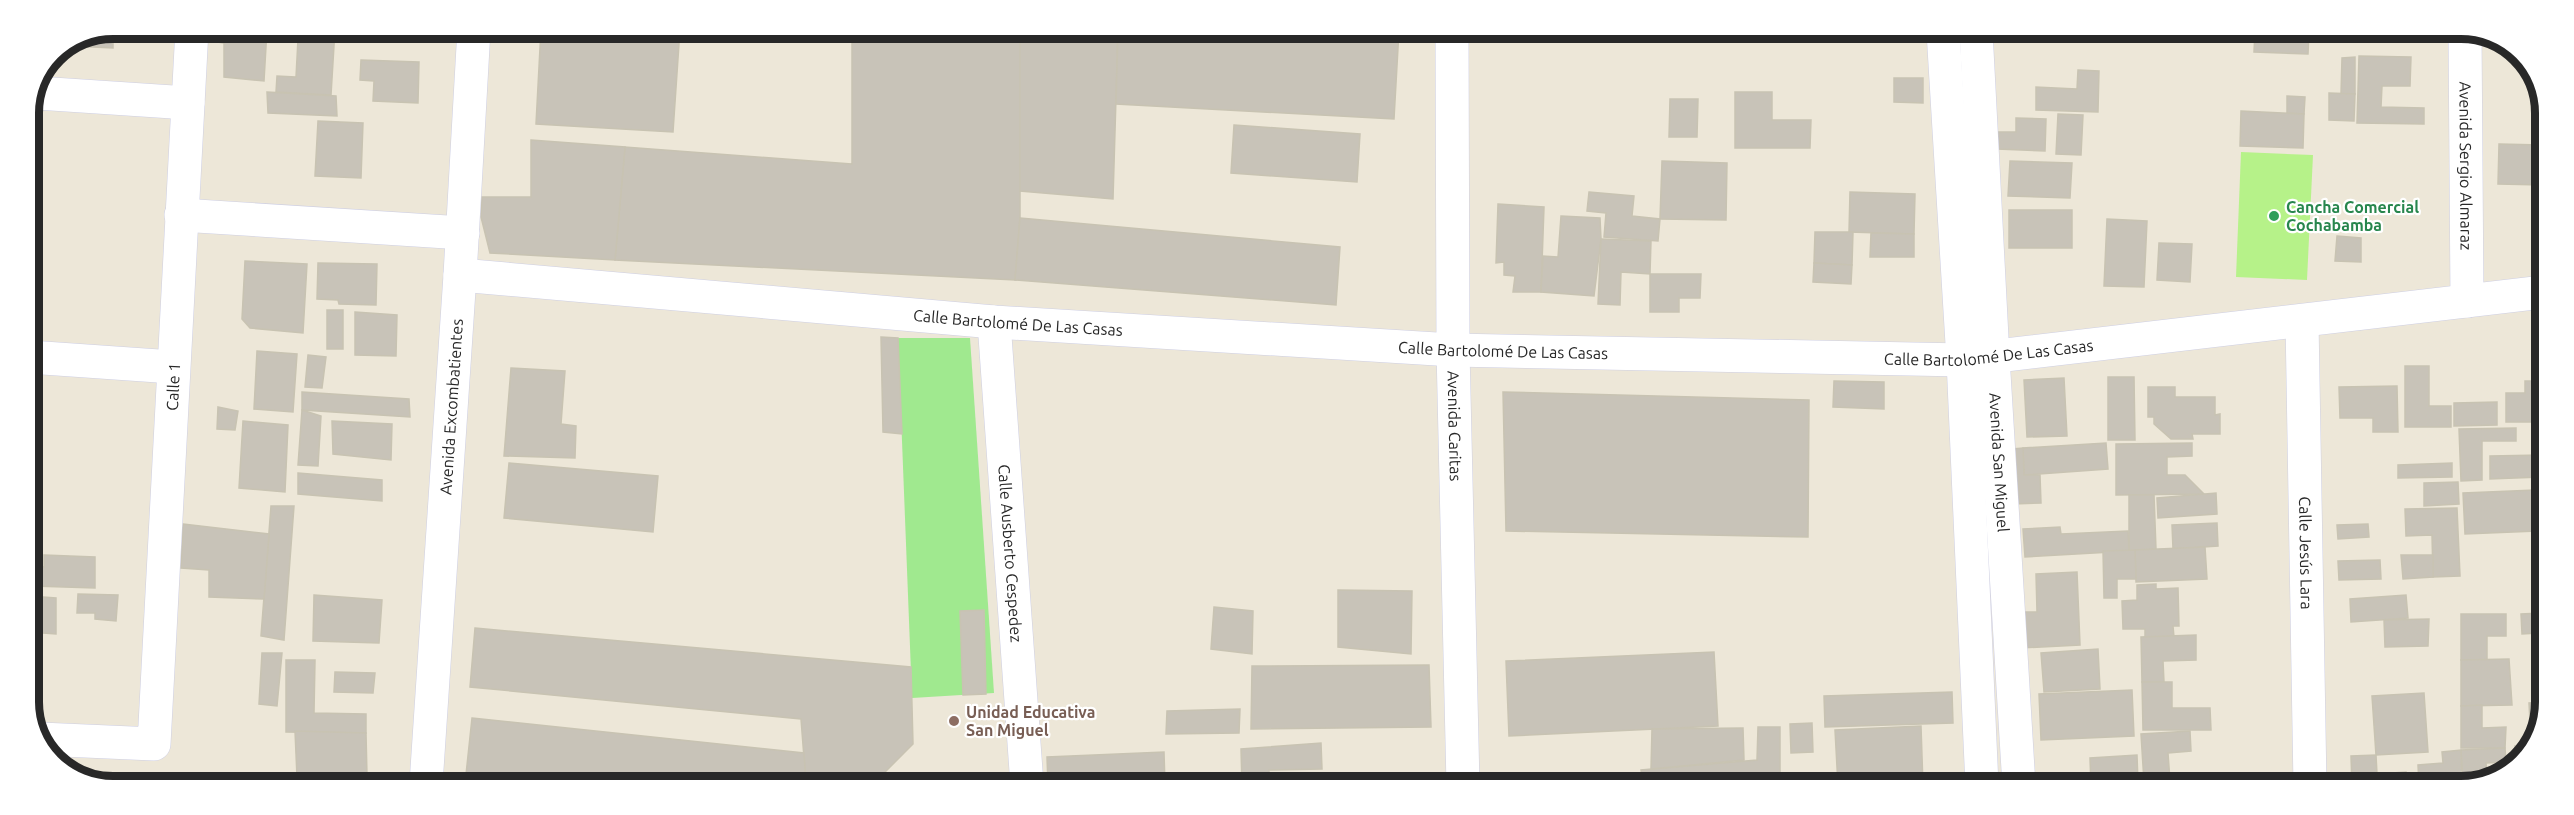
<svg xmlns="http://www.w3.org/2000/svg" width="2574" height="815" font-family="Ubuntu,sans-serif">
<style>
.green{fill:#a0e98f}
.pitch{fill:#b6f289}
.building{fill:#c8c3b8;stroke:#c8c3b2;stroke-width:1.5}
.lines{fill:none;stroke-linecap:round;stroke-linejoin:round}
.street-casing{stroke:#cecfe3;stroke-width:34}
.street{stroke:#fff;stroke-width:33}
.leisure-dot{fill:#2e9e5b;stroke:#fff;stroke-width:2}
.education-dot{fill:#8d6e63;stroke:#fff;stroke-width:2}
.labels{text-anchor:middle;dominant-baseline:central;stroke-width:4.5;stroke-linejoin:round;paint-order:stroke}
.street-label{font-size:16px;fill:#282828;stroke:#fff}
.leisure-label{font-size:16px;font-weight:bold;fill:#27864d;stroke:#fff;text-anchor:start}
.education-label{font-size:16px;font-weight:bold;fill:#785e54;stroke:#fff;text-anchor:start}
.rim{fill:none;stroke:#282828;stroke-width:8}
</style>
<rect width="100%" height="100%" fill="#ede7d8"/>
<path class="green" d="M898 338H970L994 693 912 698Z"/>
<path class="pitch" d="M2241 152 2313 155 2307 280 2236 277Z"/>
<g class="building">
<path d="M113 29V48L71 46 113 28Z"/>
<path d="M218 29H267L264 81 224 77V43L218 42Z"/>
<path d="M275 29H335L331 95 276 92 277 76 296 77 298 39 275 38Z"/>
<path d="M541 29H680L673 132 536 124Z"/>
<path d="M852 29 1020 30V218L1015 280 615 260 625 147 852 164Z"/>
<path d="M1020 30H1118L1113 199 1020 191Z"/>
<path d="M1118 30H1399L1394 119 1116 104Z"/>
<path d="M1993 31H2063V41L1993 36Z"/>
<path d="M2255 31H2309L2308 54 2254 52Z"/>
<path d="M2359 56 2411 57 2410 86H2382L2381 107 2424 108V124L2357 123Z"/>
<path d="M2355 57V94H2341L2342 58Z"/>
<path d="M361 60 419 62 418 103 373 101 374 81 360 80Z"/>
<path d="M2078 70 2099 71 2098 112 2036 110V87L2077 89Z"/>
<path d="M1894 78H1923V103L1894 102Z"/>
<path d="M267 92 336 96 337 116 268 113Z"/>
<path d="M1735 92H1772V120H1811L1810 148H1735Z"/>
<path d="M2329 93 2355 94 2354 121 2329 120Z"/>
<path d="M2287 96 2305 97 2304 114 2287 113Z"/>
<path d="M1670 99H1698L1697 137H1669Z"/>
<path d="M2241 111 2304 114 2303 148 2240 146Z"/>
<path d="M2058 114 2083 115 2081 155 2056 154Z"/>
<path d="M2016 118 2046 119 2045 151 1997 149 1998 132H2016Z"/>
<path d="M318 121 363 123 361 178 315 176Z"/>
<path d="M1234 125 1360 134 1357 182 1231 173Z"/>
<path d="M531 140 625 147 615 260 490 253 481 217 482 197H531Z"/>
<path d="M2499 144 2545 145V185L2498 184Z"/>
<path d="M1662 161 1727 163 1726 220 1660 219Z"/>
<path d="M2010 161 2072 163 2070 198 2008 196Z"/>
<path d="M1589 192 1634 196 1632 216 1660 219 1658 241 1604 237 1606 213 1587 211Z"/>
<path d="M1850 192 1915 194 1914 234 1849 232Z"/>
<path d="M1498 204 1544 207 1541 292H1513L1515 276 1504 275V262L1496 263Z"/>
<rect x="2009" y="210" width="63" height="38"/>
<path d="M1561 216 1600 218 1601 239 1594 296 1541 292 1543 256 1558 257Z"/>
<path d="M1020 218 1340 247 1336 305 1015 280Z"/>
<path d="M2107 219 2147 221 2144 287 2104 286Z"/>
<path d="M1815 232H1853L1852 265 1814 263Z"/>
<path d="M1871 233 1914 234V257H1870Z"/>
<path d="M2337 236 2361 238V262L2335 261Z"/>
<path d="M1601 239 1651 241 1650 274 1621 272 1620 305 1598 304Z"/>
<path d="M2159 243 2192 244 2190 282 2157 280Z"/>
<path d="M245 261 307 264 303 333 250 328 242 319Z"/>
<path d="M318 263 377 264 376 305 339 304 338 300 317 299Z"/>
<path d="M1814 263 1852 265 1851 284 1813 282Z"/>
<path d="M1650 274H1701L1700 298H1679V312H1650Z"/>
<rect x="327" y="310" width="16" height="39"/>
<path d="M355 312 397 315 396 356 355 355Z"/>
<path d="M881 337 898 338 902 434 883 432Z"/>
<path d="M257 351 297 354 293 412 254 409Z"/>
<path d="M308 355 326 357 322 388 305 387Z"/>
<path d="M2405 366H2429V406H2451V427H2405Z"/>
<path d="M511 368 565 371 561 424 576 426 575 458 504 456Z"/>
<path d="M2108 377H2134L2135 440H2108Z"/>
<path d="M2064 378 2067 436 2027 437 2024 380Z"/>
<path d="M1834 381 1884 382V409L1833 407Z"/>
<path d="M2525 381H2544V422H2506V393H2525Z"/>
<path d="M2397 386 2398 432H2373V418H2340L2339 387Z"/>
<path d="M2148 387H2175V397H2215V415L2220 414V434H2192L2193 439H2171L2154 424V417H2148Z"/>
<path d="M302 392 409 399 410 417 302 410Z"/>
<path d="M1503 392 1809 400 1808 537 1506 531Z"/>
<path d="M2497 402V425L2454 426V403Z"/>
<path d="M218 407 238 411 235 430 217 429Z"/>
<path d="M302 410 321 416 318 466 298 465Z"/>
<path d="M243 421 288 425 285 492 239 488Z"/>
<path d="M332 421 392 424 391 460 333 454Z"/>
<path d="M2516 428V441H2482V480L2461 481 2459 429Z"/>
<path d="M2106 443 2108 469 2024 475 2023 448Z"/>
<path d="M2192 443V456L2167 457V475H2185L2204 494 2116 495V444Z"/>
<path d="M2023 448 2024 475H2040L2041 503 2013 504 2012 449Z"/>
<path d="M2544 455V477L2490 479V456Z"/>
<path d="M509 463 658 476 653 532 504 518Z"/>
<path d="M2452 463V477L2398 478V465Z"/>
<path d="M298 473 382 480V501L298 494Z"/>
<path d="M2458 482 2459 504 2424 506V483Z"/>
<path d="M2535 490 2537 531 2465 534 2463 493Z"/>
<path d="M2216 493 2217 514 2158 518 2157 498Z"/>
<path d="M2129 495H2154L2156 549 2129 551Z"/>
<path d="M271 506H294L284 640 261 636Z"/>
<path d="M2457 508 2460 576 2433 577 2432 535 2406 536 2405 509Z"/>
<path d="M2217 523 2218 546 2173 549 2172 525Z"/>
<path d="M183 524 269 534 264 599 209 597V570L181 568Z"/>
<path d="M2368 524 2369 537 2338 539 2337 525Z"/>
<path d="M2060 527 2061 534 2128 531 2129 551 2025 557 2023 529Z"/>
<path d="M2205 547 2207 579 2136 582 2135 550Z"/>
<path d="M2135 550 2136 579H2117V598H2104L2103 551Z"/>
<path d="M44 555 95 557V588L33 586 34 566 44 567Z"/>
<path d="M2401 555H2433V577L2403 579Z"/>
<path d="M2380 560 2381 579 2339 580 2338 561Z"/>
<path d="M2077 572 2080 645 2020 648 2019 612H2037L2036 574Z"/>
<path d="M2156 584V589L2178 588 2179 626H2173L2174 637H2145V629H2123L2122 601 2137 600V585Z"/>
<path d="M1338 590 1412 591 1411 654 1338 647Z"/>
<path d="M78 594 118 595 116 621 95 619V613H77Z"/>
<path d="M314 595 382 600 379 643 313 641Z"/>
<path d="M2406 595 2408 618 2351 622 2350 599Z"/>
<path d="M29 596 56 598V634L29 632Z"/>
<path d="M1214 607 1253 611 1252 654 1211 649Z"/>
<path d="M984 610 986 694 963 695 960 611Z"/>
<path d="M2543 613V657H2540L2539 633 2522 634 2521 614Z"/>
<path d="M2461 614H2506V636H2487V660H2461Z"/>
<path d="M2429 619 2428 646 2385 647 2384 620Z"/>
<path d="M475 628 911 667 913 744 872 785 806 784 801 719 470 687Z"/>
<path d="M2196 635V660L2163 661 2164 682H2142L2141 637Z"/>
<path d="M2098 649 2100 689 2044 692 2041 653Z"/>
<path d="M1714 652 1718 726 1509 736 1506 661Z"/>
<path d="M262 653H282L277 706 259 704Z"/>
<path d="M2509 659 2512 705 2461 706V660Z"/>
<path d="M286 660H315L314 713 366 714V733L286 732Z"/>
<path d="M1429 665 1431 727 1251 729 1252 666Z"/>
<path d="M335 672 375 673 373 693 334 692Z"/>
<path d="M2142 682H2172V708H2210L2211 730H2143Z"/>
<path d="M2132 690 2134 736 2041 740 2039 694Z"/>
<path d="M1952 692 1953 723 1825 727 1824 696Z"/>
<path d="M2424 693 2428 752 2376 755 2372 696Z"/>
<path d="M2543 702V722H2530L2529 703Z"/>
<path d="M2482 705V728L2506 727 2505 748H2461V706Z"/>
<path d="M1240 709 1239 733 1166 734 1167 711Z"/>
<path d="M472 718 804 753 806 784H465Z"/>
<path d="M1812 723 1813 752 1791 753 1790 724Z"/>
<path d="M1921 726 1923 786H1838L1835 730Z"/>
<path d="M1758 727H1780V786L1643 785 1641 770 1757 760Z"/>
<path d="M1743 728 1744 760 1651 769 1652 729Z"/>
<path d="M295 731 366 733 367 776 297 777Z"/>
<path d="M2190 731 2191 751 2168 753 2170 781 2144 782 2141 734Z"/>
<path d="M1321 743 1322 769 1269 770V785H1242L1241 749Z"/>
<path d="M2529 745 2516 764 2515 746Z"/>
<path d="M2505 748 2506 762 2486 763 2487 778 2463 786 2461 750Z"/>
<path d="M2461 750 2462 786H2419L2418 765 2443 763 2442 752Z"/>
<path d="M1164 752 1165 785H1048L1047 757Z"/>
<path d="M2137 755 2138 783 2091 786 2090 758Z"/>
<path d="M2376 755 2377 774 2406 772V786H2352L2351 756Z"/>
<path d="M250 776 297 777V784H250Z"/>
</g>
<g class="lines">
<defs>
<g id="street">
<path id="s1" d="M1452 30 1453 350 1463 785"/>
<path d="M1943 31 1963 360 1982 786"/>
<path id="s2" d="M1976 31 1993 357 2019 786"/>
<path id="s3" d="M2465 31 2467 301"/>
<path d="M37 93 188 103"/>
<path d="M181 215 463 233"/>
<path id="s4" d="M460 275 994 322 1453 350 1963 360 2544 292"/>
<path id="s5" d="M2302 321 2310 786"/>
<path id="s6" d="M994 322 1027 785"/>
<path d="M29 357 173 367"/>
<path id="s7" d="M40 739 154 744 192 29"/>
<path id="s8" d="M426 784 460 275 474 29"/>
</g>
</defs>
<use href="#street" class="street-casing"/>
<use href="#street" class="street"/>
</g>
<circle class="leisure-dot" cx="2274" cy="216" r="6"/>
<circle class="education-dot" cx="954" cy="721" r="6"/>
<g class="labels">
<g class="street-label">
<text stroke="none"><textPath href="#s3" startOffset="135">Avenida Sergio Almaraz</textPath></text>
<text stroke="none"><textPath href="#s4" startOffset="560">Calle Bartolomé De Las Casas</textPath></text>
<text stroke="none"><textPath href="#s4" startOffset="1046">Calle Bartolomé De Las Casas</textPath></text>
<text stroke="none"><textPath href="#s4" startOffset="1532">Calle Bartolomé De Las Casas</textPath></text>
<text stroke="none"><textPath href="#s7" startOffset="472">Calle 1</textPath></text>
<text stroke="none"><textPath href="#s8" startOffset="378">Avenida Excombatientes</textPath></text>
<text stroke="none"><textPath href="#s1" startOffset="396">Avenida Caritas</textPath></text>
<text stroke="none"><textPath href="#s2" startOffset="432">Avenida San Miguel</textPath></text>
<text stroke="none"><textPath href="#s6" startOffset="232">Calle Ausberto Cespedez</textPath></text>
<text stroke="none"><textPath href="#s5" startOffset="232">Calle Jesús Lara</textPath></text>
</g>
<g class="leisure-label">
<text x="2286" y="207">Cancha Comercial<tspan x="2286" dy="18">Cochabamba</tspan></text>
</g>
<g class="education-label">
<text x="966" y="712">Unidad Educativa<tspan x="966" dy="18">San Miguel</tspan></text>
</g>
</g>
<path d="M0 0H2574V815H0ZM113 39H2461A74 74 0 0 1 2535 113V702A74 74 0 0 1 2461 776H113A74 74 0 0 1 39 702V113A74 74 0 0 1 113 39Z" fill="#fff" fill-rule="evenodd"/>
<path class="rim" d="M113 39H2461A74 74 0 0 1 2535 113V702A74 74 0 0 1 2461 776H113A74 74 0 0 1 39 702V113A74 74 0 0 1 113 39Z"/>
</svg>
